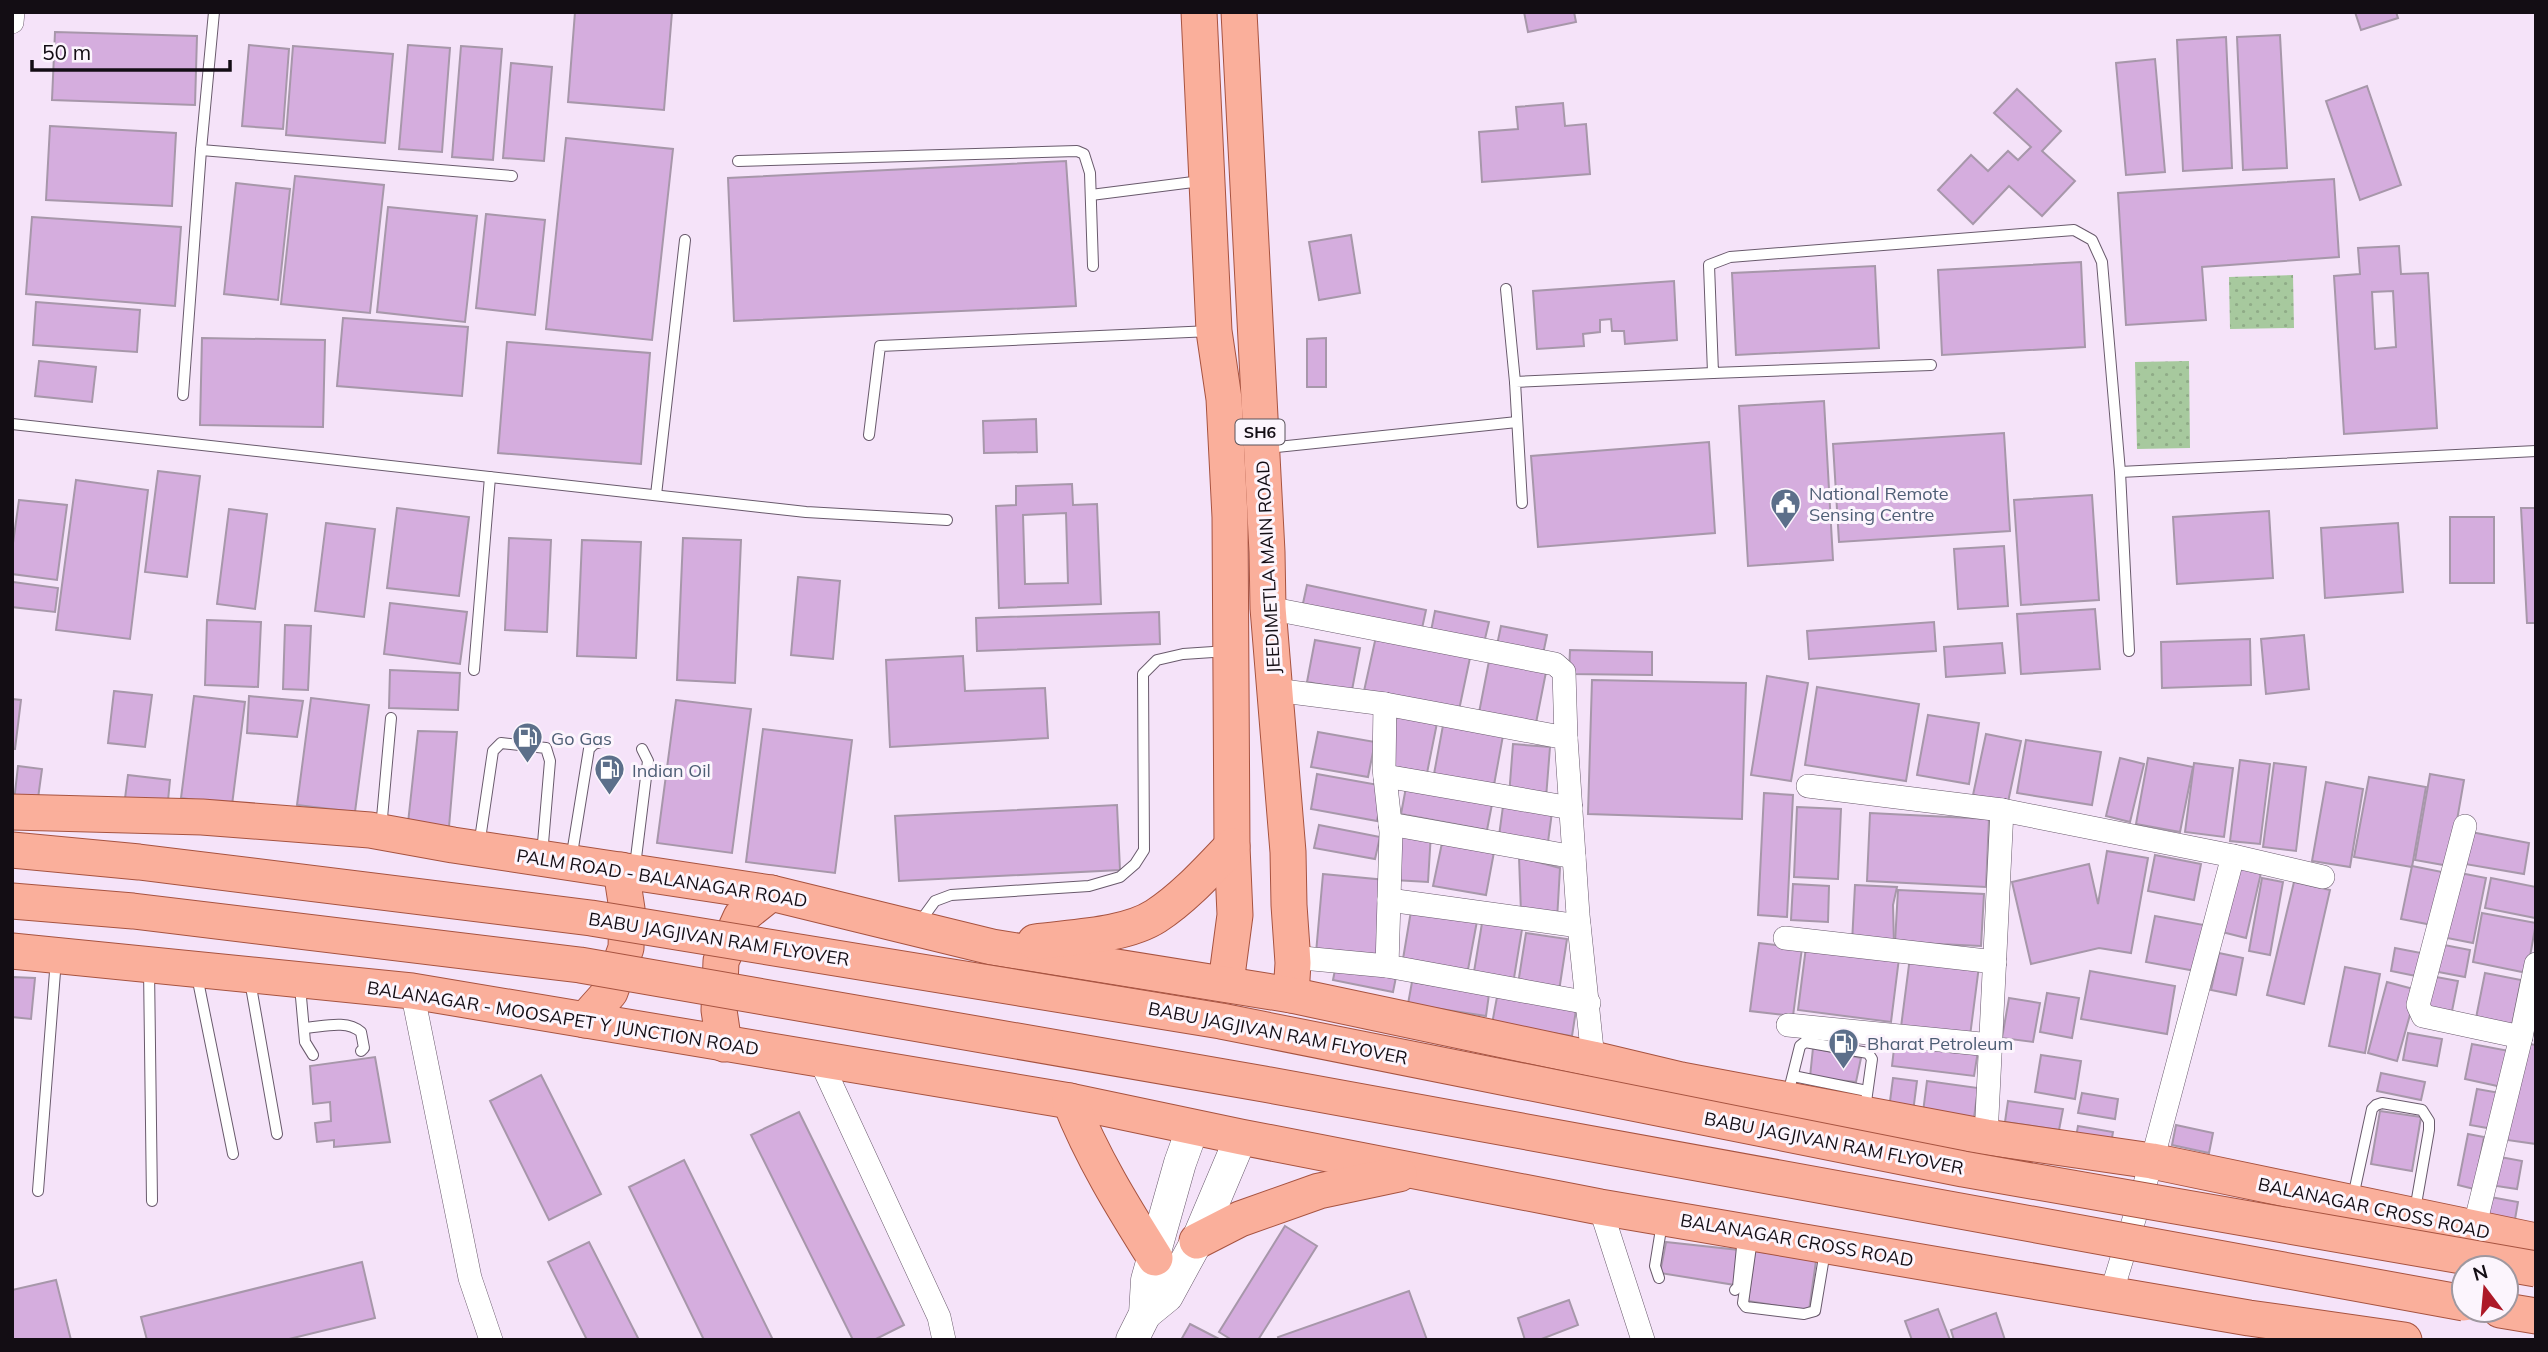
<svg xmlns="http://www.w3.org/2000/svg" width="2548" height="1352" font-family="Mulish,sans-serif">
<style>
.grass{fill:url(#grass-dots)}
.building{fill:#d5adde;stroke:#a797aa;stroke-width:2;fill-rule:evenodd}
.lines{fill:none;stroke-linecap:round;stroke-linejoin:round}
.lane-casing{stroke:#695a6c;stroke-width:12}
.street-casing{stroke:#695a6c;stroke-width:24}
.secondary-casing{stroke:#695a6c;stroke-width:33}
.primary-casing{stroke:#a75340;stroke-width:37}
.lane{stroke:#fff;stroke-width:10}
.street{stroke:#fff;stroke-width:23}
.secondary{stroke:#fff;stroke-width:32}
.primary{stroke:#faaf9b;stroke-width:35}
.primary-bridge-casing{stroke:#a75340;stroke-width:37;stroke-linecap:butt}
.primary-bridge{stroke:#faaf9b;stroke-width:35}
.labels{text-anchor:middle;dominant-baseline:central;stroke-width:6;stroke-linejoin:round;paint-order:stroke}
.shield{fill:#fcf5fd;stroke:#59535a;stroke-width:2}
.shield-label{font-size:16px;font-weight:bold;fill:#130d14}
.service-label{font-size:18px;fill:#4e5e75;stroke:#fcf5fd;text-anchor:start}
.street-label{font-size:18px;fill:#130d14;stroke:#fcf5fd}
</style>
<defs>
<pattern id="grass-dots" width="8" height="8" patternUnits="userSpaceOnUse" patternTransform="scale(1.75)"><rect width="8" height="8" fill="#a7c99e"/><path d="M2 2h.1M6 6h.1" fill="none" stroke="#8fab87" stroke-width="1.8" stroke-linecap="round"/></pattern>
</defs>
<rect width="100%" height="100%" fill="#f5e3f9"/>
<g class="grass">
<path d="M2293 275 2294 328 2230 329 2229 277Z"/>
<path d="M2189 361 2190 448 2137 449 2135 362Z"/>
</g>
<g class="building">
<path d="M575 12H672L664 110 568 102Z"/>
<path d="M1524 12H1574L1576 22 1528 32Z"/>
<path d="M2355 12H2396L2398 18 2361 30Z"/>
<path d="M55 32 197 36 195 105 52 100Z"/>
<path d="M2280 35 2287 168 2243 170 2237 37Z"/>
<path d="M2226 37 2232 168 2183 171 2177 40Z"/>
<path d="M249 45 289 49 283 129 242 126Z"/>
<path d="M408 45 450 48 442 152 399 149Z"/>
<path d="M293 46 393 54 385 143 286 135Z"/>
<path d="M461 46 502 49 493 160 452 157Z"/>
<path d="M2155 59 2165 172 2126 175 2116 63Z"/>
<path d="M511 63 552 67 544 161 503 158Z"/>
<path d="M2367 86 2401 185 2360 200 2326 101Z"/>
<path d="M2017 89 2061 131 2042 151 2075 181 2042 216 2009 186 1973 224 1938 190 1971 155 1988 171 2008 151 2018 160 2031 147 1994 113Z"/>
<path d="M1563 103 1565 126 1586 124 1590 174 1482 182 1479 132 1518 129 1516 107Z"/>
<path d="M50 126 176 133 172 206 46 200Z"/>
<path d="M566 138 673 149 652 340 546 329Z"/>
<path d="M1066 161 1076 306 734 321 728 178Z"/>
<path d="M295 176 384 185 370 313 281 304Z"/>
<path d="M2334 179 2339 257 2202 267 2206 320 2126 325 2118 193Z"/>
<path d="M236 183 290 189 278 300 224 294Z"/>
<path d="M388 207 477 216 465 322 377 312Z"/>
<path d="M486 214 545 220 535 315 476 308Z"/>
<path d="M32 217 181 227 175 306 26 294Z"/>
<path d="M1351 235 1360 293 1319 300 1309 242Z"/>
<path d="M2399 246 2401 274 2428 273 2437 428 2344 434 2334 276 2360 274 2358 248ZM2393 291 2396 347 2375 349 2372 292Z"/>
<path d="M2081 262 2085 347 1942 355 1938 270Z"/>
<path d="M1875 266 1879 348 1736 355 1732 273Z"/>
<path d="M1674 281 1677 340 1625 344 1624 331H1612L1611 319 1600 320V332L1583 334 1584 346 1537 349 1533 291Z"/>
<path d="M36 302 140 310 137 352 33 345Z"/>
<path d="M343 318 468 327 462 396 337 386Z"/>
<path d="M202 338 325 340 323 427 200 425Z"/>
<path d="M1326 338V387H1307V339Z"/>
<path d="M507 342 650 353 641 464 498 453Z"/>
<path d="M39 361 96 367 92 402 35 396Z"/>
<path d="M1824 401 1833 560 1748 566 1739 406Z"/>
<path d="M1036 419 1037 452 984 453 983 421Z"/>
<path d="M2004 433 2010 531 1839 542 1833 444Z"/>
<path d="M1709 442 1715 533 1538 547 1531 456Z"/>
<path d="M158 471 200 476 187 577 145 572Z"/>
<path d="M76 480 148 490 130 639 56 630Z"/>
<path d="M1072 484 1073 505 1097 504 1101 604 999 608 996 506 1016 505V486ZM1066 513 1068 583 1025 584 1023 515Z"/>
<path d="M2092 495 2099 600 2021 605 2014 500Z"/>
<path d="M19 500 67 505 57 580 12 574V550Z"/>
<path d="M397 508 469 517 459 596 387 588Z"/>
<path d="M2521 508H2536V623H2527Z"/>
<path d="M229 509 267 514 255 609 217 604Z"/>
<path d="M2269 511 2273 578 2177 584 2173 517Z"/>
<rect x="2450" y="517" width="44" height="66"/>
<path d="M326 523 375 529 364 617 315 611Z"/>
<path d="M2398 523 2403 592 2325 598 2321 528Z"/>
<path d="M509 538 551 540 547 632 505 630Z"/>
<path d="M683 538 741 540 735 683 677 680Z"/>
<path d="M582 540 641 542 636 658 577 656Z"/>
<path d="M2004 546 2008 606 1958 609 1954 549Z"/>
<path d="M798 577 840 581 833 659 791 655Z"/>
<path d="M13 582 58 588 55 612 12 607Z"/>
<path d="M1307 585 1426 610 1421 633 1302 608Z"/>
<path d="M390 603 467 612 460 664 384 654Z"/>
<path d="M2095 609 2100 669 2021 674 2017 614Z"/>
<path d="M1435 611 1489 622 1483 647 1430 636Z"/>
<path d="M1159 612 1160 644 977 651 976 618Z"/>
<path d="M207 620 261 622 258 687 205 685Z"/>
<path d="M1934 622 1936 651 1809 659 1807 631Z"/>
<path d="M285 625 311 626 308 690 283 689Z"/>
<path d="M1501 626 1547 635 1542 659 1496 650Z"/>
<path d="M1377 632 1471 653 1459 710 1364 691Z"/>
<path d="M2304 635 2309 689 2266 694 2261 639Z"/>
<path d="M2250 639 2251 685 2162 688 2161 642Z"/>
<path d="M1315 640 1360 648 1352 690 1307 682Z"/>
<path d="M2002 643 2005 673 1946 677 1944 647Z"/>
<path d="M1570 650 1652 652V675L1569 674Z"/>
<path d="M963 656 965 691 1045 688 1048 738 890 747 886 660Z"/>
<path d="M1489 661 1546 672 1535 728 1478 718Z"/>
<path d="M390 670 460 673 458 710 389 708Z"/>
<path d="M1767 676 1808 683 1791 781 1751 775Z"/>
<path d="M1592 680 1746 683 1742 819 1588 814Z"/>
<path d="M1817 687 1919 704 1906 781 1805 765Z"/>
<path d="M114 691 152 695 145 747 108 743Z"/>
<path d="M194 696 245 702 232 805 181 798Z"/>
<path d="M249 696 303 701 297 737 247 733Z"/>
<path d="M311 698 369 705 355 812 297 805Z"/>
<path d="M12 699 21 700 15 749H12Z"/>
<path d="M676 700 751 709 732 853 657 843Z"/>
<path d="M1397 715 1437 723 1427 773 1387 765Z"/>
<path d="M1928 715 1979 723 1969 784 1917 775Z"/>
<path d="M1444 720 1504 730 1494 785 1434 774Z"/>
<path d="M763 729 852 740 835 873 746 862Z"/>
<path d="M418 731 457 732 449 827 408 823Z"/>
<path d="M1318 732 1375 742 1368 777 1311 767Z"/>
<path d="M1986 734 2021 741 2008 802 1973 795Z"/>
<path d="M2026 740 2101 752 2092 805 2017 793Z"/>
<path d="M1513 744 1550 747 1546 798 1509 796Z"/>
<path d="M2120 758 2144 764 2130 822 2106 816Z"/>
<path d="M2148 758 2193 767 2180 832 2136 824Z"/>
<path d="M2240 760 2270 764 2260 844 2230 841Z"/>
<path d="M2194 763 2233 768 2224 837 2185 832Z"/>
<path d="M2274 763 2306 767 2296 851 2263 847Z"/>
<path d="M18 766 42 769 36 813 13 810Z"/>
<path d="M1317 774 1384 786 1377 821 1311 809Z"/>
<path d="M2430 774 2464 780 2449 866 2415 860Z"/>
<path d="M128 775 170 780 167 811 124 806Z"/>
<path d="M2369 777 2426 787 2412 867 2354 857Z"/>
<path d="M1407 782 1493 799 1487 830 1401 814Z"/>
<path d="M2326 782 2363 789 2350 867 2312 861Z"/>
<path d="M1764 793 1793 795 1787 917 1758 915Z"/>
<path d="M1117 805 1120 870 899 881 895 816Z"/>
<path d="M1503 806 1552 812 1548 842 1499 836Z"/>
<path d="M1797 807 1841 809 1838 879 1794 877Z"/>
<path d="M1870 813 1989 819 1986 887 1867 881Z"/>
<path d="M1319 825 1380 837 1375 859 1314 848Z"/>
<path d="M1397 832 1431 833 1428 882 1394 880Z"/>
<path d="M2471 832 2529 843 2524 874 2465 864Z"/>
<path d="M1442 843 1494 852 1486 895 1433 886Z"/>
<path d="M2107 851 2148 858 2131 953 2099 948 2031 964 2012 882 2089 864 2098 904Z"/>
<path d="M2155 855 2201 864 2194 900 2148 891Z"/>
<path d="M1519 857 1560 868 1557 920 1521 913Z"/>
<path d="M2412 866 2442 872 2432 925 2401 919Z"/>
<path d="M2238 867 2261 873 2246 938 2222 932Z"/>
<path d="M2455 872 2486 878 2473 943 2442 937Z"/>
<path d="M1323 874 1386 880 1380 958 1316 953Z"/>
<path d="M2262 878 2283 882 2270 955 2249 951Z"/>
<path d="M2491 878 2536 887 2535 918 2485 908Z"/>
<path d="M2294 882 2330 890 2304 1004 2267 995Z"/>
<path d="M1793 884 1829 886 1828 922 1791 920Z"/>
<path d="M1855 885 1897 887 1893 905 1894 945 1852 943Z"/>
<path d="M1898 890 1984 894 1981 946 1895 942Z"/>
<path d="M1411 911 1477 921 1467 975 1402 965Z"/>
<path d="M2482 913 2536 923 2527 973 2473 962Z"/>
<path d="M2155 916 2209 926 2201 972 2146 962Z"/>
<path d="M1483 917 1523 923 1513 984 1473 978Z"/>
<path d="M1526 933 1567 939 1559 991 1518 984Z"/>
<path d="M1759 943 1802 948 1793 1016 1750 1011Z"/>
<path d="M2439 944 2470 950 2465 977 2433 971Z"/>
<path d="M1806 947 1899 958 1891 1022 1798 1010Z"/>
<path d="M2395 948 2426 954 2421 977 2391 971Z"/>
<path d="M2219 953 2243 958 2236 995 2211 990Z"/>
<path d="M1910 957 1979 966 1970 1036 1901 1027Z"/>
<path d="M1336 965 1396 977 1393 992 1333 980Z"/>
<path d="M2345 967 2380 974 2365 1053 2329 1046Z"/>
<path d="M2090 971 2175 986 2167 1034 2081 1019Z"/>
<path d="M2485 973 2521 980 2512 1025 2476 1018Z"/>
<path d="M2431 976 2458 981 2451 1016 2424 1011Z"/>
<path d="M12 977 35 978 31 1019 12 1017Z"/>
<path d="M1412 982 1489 994 1486 1016 1408 1004Z"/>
<path d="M2387 982 2417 990 2397 1061 2368 1053Z"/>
<path d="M2047 993 2079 998 2072 1038 2040 1032Z"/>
<path d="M1497 997 1576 1010 1572 1036 1492 1024Z"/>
<path d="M2009 998 2040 1003 2033 1042 2002 1038Z"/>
<path d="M2408 1033 2442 1039 2437 1066 2403 1060Z"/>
<path d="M1895 1040 1978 1051 1974 1076 1892 1066Z"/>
<path d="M2524 1043 2536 1045V1144L2507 1140Z"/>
<path d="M2472 1044 2509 1051 2502 1087 2465 1079Z"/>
<path d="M1813 1048 1861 1058 1856 1082 1810 1077Z"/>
<path d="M2041 1055 2081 1061 2075 1099 2035 1092Z"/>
<path d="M375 1057 390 1142 334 1147V1140L317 1142 315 1123 331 1121 330 1102 313 1104 310 1066Z"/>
<path d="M2381 1073 2425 1082 2421 1100 2377 1091Z"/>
<path d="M541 1075 601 1194 549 1220 490 1101Z"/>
<path d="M1893 1078 1917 1081 1913 1112 1889 1109Z"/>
<path d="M1927 1081 1978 1088 1974 1118 1923 1112Z"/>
<path d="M2477 1089 2500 1093 2493 1129 2470 1125Z"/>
<path d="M2082 1093 2118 1099 2115 1119 2078 1113Z"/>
<path d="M2008 1101 2063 1109 2059 1130 2005 1122Z"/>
<path d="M2380 1111 2421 1117 2412 1171 2371 1164Z"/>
<path d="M799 1112 904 1325 874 1340H853L751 1135Z"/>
<path d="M2176 1125 2213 1133 2209 1153 2172 1145Z"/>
<path d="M2078 1126 2113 1132 2110 1149 2075 1143Z"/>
<path d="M2468 1134 2484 1137 2474 1189 2458 1185Z"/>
<path d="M2495 1156 2522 1161 2517 1189 2490 1185Z"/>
<path d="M684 1160 773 1340H704L629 1187Z"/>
<path d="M2485 1196 2518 1202 2514 1225 2480 1220Z"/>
<path d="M1285 1226 1317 1246 1258 1340H1232L1219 1332Z"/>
<path d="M589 1242 639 1340H587L548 1262Z"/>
<path d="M1666 1242 1739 1250 1735 1285 1660 1273Z"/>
<path d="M1755 1251 1816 1261 1809 1311 1748 1301Z"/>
<path d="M362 1262 375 1318 285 1340H147L141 1317Z"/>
<path d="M56 1280 71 1340H12V1290Z"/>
<path d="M1409 1291 1427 1340H1279L1278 1337Z"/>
<path d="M1569 1300 1578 1325 1539 1340H1525L1518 1318Z"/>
<path d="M1938 1309 1950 1340H1912L1905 1321Z"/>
<path d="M1996 1313 2005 1340H1954L1951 1330Z"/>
<path d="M1190 1324 1221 1340H1181Z"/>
</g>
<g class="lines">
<defs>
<g id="lane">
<path d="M214 12 201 150 512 176"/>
<path d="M738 161 1077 151 1084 154 1090 173 1093 266"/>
<path d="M1091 195 1201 181"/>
<path d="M1506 289 1515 382"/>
<path d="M1931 365 1713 373 1709 265 1730 257 2074 230 2092 240 2102 262 2120 472"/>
<path d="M183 395 201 150"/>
<path d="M12 424 806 512 947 520"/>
<path d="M869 435 880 346 1211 331"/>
<path d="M1268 448 1517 422"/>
<path d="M656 495 685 240"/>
<path d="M1522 503 1515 382 1713 373"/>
<path d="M2129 651 2120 472 2536 451"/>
<path d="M474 670 490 477"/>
<path d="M381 829 391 718"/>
<path d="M479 846 493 751 501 743 546 748 550 761 542 855"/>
<path d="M571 860 589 749 594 744 601 742"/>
<path d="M635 866 648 761 642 749"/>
<path d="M919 923 935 901 951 895 1089 886 1120 877 1135 864 1144 850 1143 674 1157 660 1183 654 1228 651"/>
<path d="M149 968 152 1201"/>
<path d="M197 976 233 1154"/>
<path d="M250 981 277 1134"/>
<path d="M300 986 305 1042 313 1055"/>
<path d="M304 1028C322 1027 346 1019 361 1032L364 1048 361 1051"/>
<path d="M1793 1076 1867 1091"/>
<path d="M1788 1094 1800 1046 1805 1042 1868 1053 1872 1059 1865 1109"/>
<path d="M38 1191 56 959"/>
<path d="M2353 1197 2372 1109 2376 1105 2382 1103 2422 1110 2429 1121V1130L2415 1210"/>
<path d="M1752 1239 1743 1303 1746 1307 1804 1314 1815 1311 1825 1251"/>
<path d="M1659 1278 1655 1266 1662 1223"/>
<path d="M1735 1290 1738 1287 1743 1237"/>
</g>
<g id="street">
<path d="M12 22 13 12"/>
<path d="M1268 608 1555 664 1564 672 1566 738"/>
<path d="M1275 690 1385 704 1566 738 1578 915 1593 1059"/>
<path d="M1385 704 1384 768 1391 832 1387 966 1589 1003"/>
<path d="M1385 776 1571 808"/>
<path d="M1808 786 2002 810 1986 1137"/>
<path d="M2002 810 2233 856 2323 877"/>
<path d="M1390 824 1574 857"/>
<path d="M2465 826 2418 1005 2423 1016 2521 1037"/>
<path d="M1389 900 1579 926"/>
<path d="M1785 938 1995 962"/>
<path d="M1292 957 1387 966"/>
<path d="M412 991 470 1278 491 1340"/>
<path d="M1788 1025 1991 1045"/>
<path d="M820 1060 939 1317 944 1340"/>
<path d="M1600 1207 1643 1340"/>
<path d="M2474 1229 2521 1037 2536 964"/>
<path d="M2111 1294 2152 1161 2233 856"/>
</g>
<g id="secondary">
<path d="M1145 1314 1167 1296 1197 1241 1241 1137"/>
<path d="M1132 1340 1145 1314 1147 1280 1180 1163 1193 1127"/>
</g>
<g id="primary">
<path d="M1199 12 1214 331 1224 399 1230 517 1232 846 1235 915 1226 983"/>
<path d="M1239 12 1267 552 1268 608 1288 852 1289 905 1293 963 1291 995"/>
<path d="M12 812 202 817 370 830 453 845 771 893 992 947 1291 995 1593 1059 1681 1080 1986 1137 2152 1161 2536 1241"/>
<path d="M1035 942C1071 937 1125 936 1156 916 1184 898 1209 870 1232 846"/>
<path d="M12 951 412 991 1070 1101 1241 1137 1600 1207 2249 1318 2404 1340"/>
<path d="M585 1020 610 992 626 948 627 909 621 870"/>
<path d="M724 1044 719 1010 721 961 741 917 771 893"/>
<path d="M1070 1101C1092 1157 1123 1207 1155 1258"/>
<path d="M1197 1241 1240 1219 1319 1191 1399 1174"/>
<path d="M2500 1310 2536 1316"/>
</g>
</defs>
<use href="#lane" class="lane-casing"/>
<use href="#street" class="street-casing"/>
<use href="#secondary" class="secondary-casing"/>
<use href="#primary" class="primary-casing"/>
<use href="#lane" class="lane"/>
<use href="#street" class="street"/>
<use href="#secondary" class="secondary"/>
<use href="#primary" class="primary"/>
<defs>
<g id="primary-bridge">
<path d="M12 850 139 862 591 918 1221 1021 1963 1169 2536 1269"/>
<path d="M12 901 133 911 580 965 1264 1084 2464 1303"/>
</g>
</defs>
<use href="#primary-bridge" class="primary-bridge-casing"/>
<use href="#primary-bridge" class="primary-bridge"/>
</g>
<defs>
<symbol id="civic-pin" viewBox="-11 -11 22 30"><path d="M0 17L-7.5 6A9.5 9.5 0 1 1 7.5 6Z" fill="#5c6f8a" stroke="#fcf5fd"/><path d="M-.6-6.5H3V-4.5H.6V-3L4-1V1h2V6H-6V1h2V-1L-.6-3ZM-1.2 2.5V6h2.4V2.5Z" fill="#fff"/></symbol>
<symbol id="fuel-pin" viewBox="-11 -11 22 30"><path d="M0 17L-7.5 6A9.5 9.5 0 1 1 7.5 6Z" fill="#5c6f8a" stroke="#fcf5fd"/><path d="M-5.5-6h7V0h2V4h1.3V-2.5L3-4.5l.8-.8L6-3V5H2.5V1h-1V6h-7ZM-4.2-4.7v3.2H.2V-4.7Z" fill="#fff"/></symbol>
</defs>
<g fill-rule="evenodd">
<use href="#civic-pin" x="1768" y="486" width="35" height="47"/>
<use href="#fuel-pin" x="510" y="720" width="35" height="47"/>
<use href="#fuel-pin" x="592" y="752" width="35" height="47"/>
<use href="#fuel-pin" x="1826" y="1026" width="35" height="47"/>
</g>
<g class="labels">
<rect class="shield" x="1235.5" y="419.5" width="49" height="25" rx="5"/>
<g class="shield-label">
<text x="1260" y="432">SH6</text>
</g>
<g class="service-label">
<text x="1809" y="493">National Remote<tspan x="1809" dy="21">Sensing Centre</tspan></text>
<text x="551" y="738">Go Gas</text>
<text x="632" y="770">Indian Oil</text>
<text x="1867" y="1043">Bharat Petroleum</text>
</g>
<g class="street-label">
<text transform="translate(1268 567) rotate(-93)">JEEDIMETLA MAIN ROAD</text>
<text transform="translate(662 878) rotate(9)">PALM ROAD - BALANAGAR ROAD</text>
<text transform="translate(719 939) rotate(9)">BABU JAGJIVAN RAM FLYOVER</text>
<text transform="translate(563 1018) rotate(9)">BALANAGAR - MOOSAPET Y JUNCTION ROAD</text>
<text transform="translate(1278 1033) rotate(11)">BABU JAGJIVAN RAM FLYOVER</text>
<text transform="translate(1834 1143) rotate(11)">BABU JAGJIVAN RAM FLYOVER</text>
<text transform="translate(2374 1208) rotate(12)">BALANAGAR CROSS ROAD</text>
<text transform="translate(1797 1240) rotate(10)">BALANAGAR CROSS ROAD</text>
</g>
</g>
<rect width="2548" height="1352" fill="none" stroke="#130d14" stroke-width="28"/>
<g transform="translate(2485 1289) rotate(344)"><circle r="33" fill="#fcf5fd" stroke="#9f98a0" stroke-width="2"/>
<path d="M0-5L12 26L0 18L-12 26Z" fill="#ad1927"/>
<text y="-10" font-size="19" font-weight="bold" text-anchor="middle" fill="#130d14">N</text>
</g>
<path d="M32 60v10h198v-10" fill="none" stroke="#130d14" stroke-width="3.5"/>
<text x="42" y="60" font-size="21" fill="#130d14" stroke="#fcf5fd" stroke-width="5" paint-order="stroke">50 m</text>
</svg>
